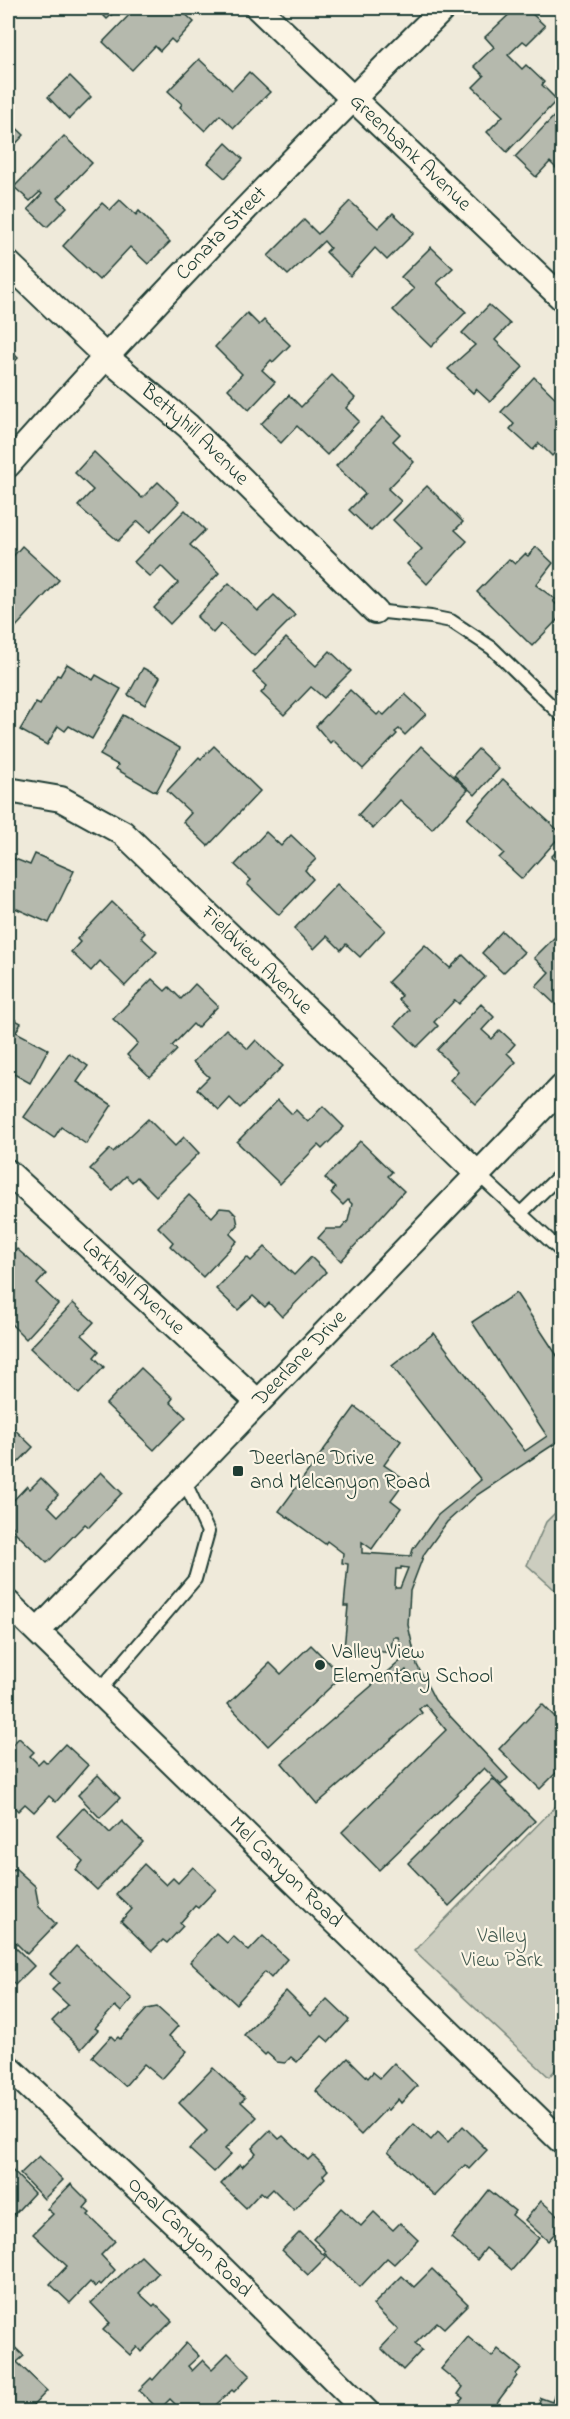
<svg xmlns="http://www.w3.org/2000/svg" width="570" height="2419" font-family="'Indie Flower',sans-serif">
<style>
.green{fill:#cccdbf;stroke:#76857a;stroke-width:1.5}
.building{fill:#b5b9ad;stroke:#1f3d34;stroke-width:1.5;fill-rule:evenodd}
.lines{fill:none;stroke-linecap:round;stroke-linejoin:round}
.service-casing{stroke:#1f3d34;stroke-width:16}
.minor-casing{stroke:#1f3d34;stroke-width:28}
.service{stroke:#fcf5e5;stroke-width:12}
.minor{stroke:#fcf5e5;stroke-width:24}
.poi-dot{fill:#1f3d34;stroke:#fcf5e5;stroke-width:2}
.labels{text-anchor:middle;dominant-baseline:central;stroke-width:4.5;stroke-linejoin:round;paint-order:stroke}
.street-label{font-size:21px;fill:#1f3d34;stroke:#fcf5e5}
.poi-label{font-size:21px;fill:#1f3d34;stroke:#fcf5e5;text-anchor:start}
.park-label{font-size:21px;fill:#425a50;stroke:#fcf5e5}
</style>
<rect width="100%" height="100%" fill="#efeada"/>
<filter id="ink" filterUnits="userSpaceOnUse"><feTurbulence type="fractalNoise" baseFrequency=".0167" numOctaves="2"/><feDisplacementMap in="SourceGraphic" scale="12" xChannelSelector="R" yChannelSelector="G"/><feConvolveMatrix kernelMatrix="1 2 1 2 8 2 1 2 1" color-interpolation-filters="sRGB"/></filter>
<g filter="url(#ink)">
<g class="green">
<path d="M562 1506V1596L527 1565 546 1522Z"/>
<path d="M562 1800V2062L549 2077 414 1951Z"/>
</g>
<g class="building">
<path d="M96 8H119L107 19Z"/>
<path d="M136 8H179L194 22 175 43 171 39 160 51 155 46 132 70 103 42Z"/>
<path d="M516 8H526L545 26 527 44 523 41 508 55 522 69 526 65 544 82 542 85 557 100 507 152 487 132 503 116 473 87 484 76 474 66 494 47 485 37Z"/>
<path d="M199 59 232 90 249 72 270 92 234 128 220 115 205 131 180 107 182 104 168 91Z"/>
<path d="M70 76 91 97 69 119 48 97Z"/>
<path d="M562 108V174L550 162 536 177 515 157Z"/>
<path d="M8 120 24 135 8 152Z"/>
<path d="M64 136 92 163 58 198 67 207 47 227 28 209 42 194 40 192 30 201 14 187Z"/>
<path d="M226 143 243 159 225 178 208 163Z"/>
<path d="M120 200 136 215 139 211 170 242 148 264 130 247 99 280 63 246 102 203 110 210Z"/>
<path d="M350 201 378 228 393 213 414 233 387 260 375 248 350 276 326 252 330 248 324 241 288 275 268 256 304 220 318 234Z"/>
<path d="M431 247 453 268 437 283 466 312 431 347 393 310 414 289 401 277Z"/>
<path d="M489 305 510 324 495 340 523 367 490 402 476 389 473 393 448 369 475 345 462 333Z"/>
<path d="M247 313 259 325 264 320 290 345 273 362 271 360 262 370 275 382 249 410 228 389 242 374 215 347Z"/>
<path d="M8 348 18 358 8 369Z"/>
<path d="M332 375 355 398 346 408 359 421 327 455 297 426 281 443 261 424 289 395 301 407Z"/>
<path d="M534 377 562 404V445L552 456 539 443 533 450 510 429 514 424 501 412Z"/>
<path d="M383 417 400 434 393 441 414 462 388 489 401 501 371 531 349 510 365 494 336 466Z"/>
<path d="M94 452 142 498 158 482 179 502 150 532 138 521 118 541 78 506 93 490 75 473Z"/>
<path d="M427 486 463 522 455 530 467 541 427 584 407 564 422 549 393 520Z"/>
<path d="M185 510 205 530 190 545 219 573 170 624 154 608 178 583 161 566 150 577 134 562Z"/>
<path d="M22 546 59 580 14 629 8 623V562Z"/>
<path d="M536 547 553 563 536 585 555 599 553 601 562 610V615L532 646 477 592 509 559 515 564 525 554 528 556Z"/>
<path d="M229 583 258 611 274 595 295 615 254 656 221 624 213 633 197 617Z"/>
<path d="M286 638 316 666 330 651 351 671 324 698 311 687 284 715 261 693 267 686 253 673Z"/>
<path d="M67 664 93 680 96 675 121 689 92 739 69 726 65 731 58 726 47 745 20 730 36 703 40 705 57 675 60 676Z"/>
<path d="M143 668 160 677 145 705 128 695Z"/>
<path d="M350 690 377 715 380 712 384 715 405 694 426 714 405 735 399 729 395 732 397 734 363 769 333 740 330 743 316 726Z"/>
<path d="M123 715 180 748 156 792 116 769 118 765 100 755Z"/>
<path d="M214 746 260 791 208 846 183 822 191 813 167 791 199 757 201 759Z"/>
<path d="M421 746 468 790 432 829 400 800 373 829 358 815Z"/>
<path d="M478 749 499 769 475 795 454 775Z"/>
<path d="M503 779 562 834 522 879 499 858 504 853 467 819Z"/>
<path d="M266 832 281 846 291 835 316 859 305 870 313 879 279 915 247 884 251 880 235 865Z"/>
<path d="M562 846V868L551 857Z"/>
<path d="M35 854 74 871 49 923 8 905V856L30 865Z"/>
<path d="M337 884 385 930 360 957 346 944 341 950 327 936 314 949 294 929Z"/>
<path d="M112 902 145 933 141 937 157 952 125 986 100 961 91 971 71 952 80 942 77 939Z"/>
<path d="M562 930V999L556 1005 536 986 549 972 534 958Z"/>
<path d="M502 931 524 952 503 973 482 953Z"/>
<path d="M425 945 450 968 463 955 485 977 459 1004 455 1000 434 1022 438 1026 417 1047 395 1025 409 1010 398 999 402 996 388 982Z"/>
<path d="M152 979 165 991 169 987 181 999 195 984 218 1006 197 1028 193 1024 172 1046 177 1050 150 1077 127 1055 138 1043 113 1019Z"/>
<path d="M481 1004 494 1017 482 1030 492 1039 500 1030 515 1044 507 1053 516 1062 476 1104 450 1080 458 1071 437 1050Z"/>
<path d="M8 1016 21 1023 16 1032 48 1049 30 1083 14 1074 11 1079 8 1077Z"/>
<path d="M226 1029 248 1049 256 1040 283 1066 240 1108 230 1098 219 1110 197 1089 209 1077 193 1062Z"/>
<path d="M69 1053 88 1066 77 1082 112 1105 86 1144 61 1127 54 1138 24 1117Z"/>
<path d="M278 1100 292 1114 296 1110 308 1122 323 1106 344 1127 322 1149 318 1145 280 1184 237 1142Z"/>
<path d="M148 1119 175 1146 184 1137 199 1153 156 1196 137 1177 132 1182 126 1176 112 1190 90 1169 110 1149 113 1152Z"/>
<path d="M360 1141 392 1172 388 1176 404 1191 341 1261 318 1238 326 1229H341L348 1221 352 1204 348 1200 343 1205 331 1193 335 1188 325 1178Z"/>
<path d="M189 1195 212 1217 220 1208 230 1209 236 1215 238 1225 230 1234 237 1241 203 1277 170 1246 173 1242 158 1227Z"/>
<path d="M265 1247 294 1275 311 1257 326 1272 282 1317 269 1303 265 1307 253 1296 238 1310 216 1289 247 1257 251 1261Z"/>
<path d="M17 1249 46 1274 37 1284 58 1304 26 1339 8 1321V1259Z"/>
<path d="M516 1293 562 1363V1439L477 1495 447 1522 424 1554 410 1591 408 1625 417 1665 435 1700 508 1778 501 1785 484 1768 379 1870 342 1832 446 1730 425 1704 419 1709 422 1713 317 1804 282 1763 404 1658 398 1637H393L391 1647 396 1648V1653L344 1649 348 1606H344L348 1564 342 1563 343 1553 327 1541 325 1544 279 1511 355 1407 401 1441 384 1465 406 1480 391 1500 401 1508 372 1549 362 1542V1553L411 1556 413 1549 438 1515 481 1480 392 1366 434 1333 525 1451 547 1436 472 1322ZM401 1567 408 1568 400 1588H395L396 1569H401ZM406 1670 411 1679 404 1682 399 1676Z"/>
<path d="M73 1303 94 1322 82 1335 99 1351 94 1357 104 1367 79 1394 30 1348Z"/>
<path d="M141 1368 173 1398 170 1402 186 1417 154 1450 106 1404Z"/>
<path d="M8 1423 33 1447 8 1473Z"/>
<path d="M101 1472 122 1493 89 1527 85 1524 47 1563 12 1529 13 1527 8 1522V1506L27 1486 30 1489 41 1478 58 1495 48 1506 58 1516Z"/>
<path d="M311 1645 342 1676 268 1746 228 1704 270 1663 281 1674Z"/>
<path d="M542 1704 562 1724V1767L540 1789 499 1749Z"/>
<path d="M19 1738 34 1752 30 1756 38 1764 43 1759 47 1763 65 1744 88 1765 56 1802 49 1796 34 1812 25 1804 18 1811 8 1801V1749Z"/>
<path d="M98 1775 120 1798 100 1818 78 1795Z"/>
<path d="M493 1779 535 1821 449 1906 408 1863Z"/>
<path d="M84 1807 110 1833 122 1821 143 1842 97 1890 76 1870 83 1861 57 1836Z"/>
<path d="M144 1864 166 1885 173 1878 178 1883 193 1867 216 1889 198 1908 195 1906 180 1923 183 1926 167 1943 163 1940 152 1951 121 1921 132 1909 116 1894Z"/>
<path d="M15 1868 35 1886 39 1907 56 1924 27 1954 14 1941 13 1943 8 1938V1876Z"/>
<path d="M216 1933 227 1943 233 1936 249 1951 263 1936 287 1959 271 1978 265 1972 236 2004 190 1962Z"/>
<path d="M10 1942 34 1966 15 1985 8 1977V1944Z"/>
<path d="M76 1946 132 1999 121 2012 115 2006 95 2028 98 2030 81 2049 52 2021 68 2005 52 1990 59 1983 50 1974Z"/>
<path d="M286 1991 311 2016 327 1999 349 2020 329 2042 322 2036 297 2062 291 2057 285 2063 277 2062 267 2053 265 2055 244 2035Z"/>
<path d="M157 2007 178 2026 169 2036 187 2051 162 2079 144 2064 125 2086 92 2057 111 2036 115 2040 118 2037 120 2039 147 2009Z"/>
<path d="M348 2058 368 2078 373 2072 380 2078 394 2063 417 2086 401 2103 398 2099 388 2110 386 2109 361 2135 316 2091Z"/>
<path d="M213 2068 245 2098 241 2102 257 2117 225 2149 231 2154 214 2172 189 2149 207 2131 179 2103Z"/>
<path d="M414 2124 431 2140 438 2132 448 2142 463 2126 487 2150 469 2169 465 2165 435 2196 388 2152Z"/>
<path d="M270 2130 279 2139 283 2136 308 2160 313 2155 328 2170 323 2175 325 2178 294 2210 273 2189 266 2196 261 2192 246 2208 221 2184 240 2164 242 2167 256 2153 252 2148Z"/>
<path d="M39 2156 63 2180 44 2199 20 2174Z"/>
<path d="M8 2166 34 2193 8 2221Z"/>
<path d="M71 2184 89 2202 84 2208 90 2213 88 2215 115 2241 101 2255 115 2270 101 2285 99 2283 95 2287 90 2282 70 2303 50 2284 67 2266 33 2234 53 2214 47 2209Z"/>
<path d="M489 2190 515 2211 512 2215 539 2238 512 2270 486 2248 477 2260 451 2238Z"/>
<path d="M541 2201 562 2219V2225L548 2241 525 2220Z"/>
<path d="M341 2208 361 2226 374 2212 393 2230 400 2223 418 2240 394 2264 387 2258 360 2287 324 2253 326 2251 313 2239Z"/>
<path d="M300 2232 326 2257 308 2275 282 2250Z"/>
<path d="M141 2256 158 2273 139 2293 153 2306 155 2304 172 2321 141 2352 137 2347 130 2355 103 2330 110 2323 91 2303Z"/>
<path d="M432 2269 468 2304 444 2328 437 2322 415 2344 422 2350 403 2370 381 2348 398 2330 373 2305 402 2276 414 2287Z"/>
<path d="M562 2292V2316L556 2312 562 2302 558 2299Z"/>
<path d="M468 2337 492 2357 498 2349 521 2368 516 2374 517 2376 490 2412H452L463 2398 458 2394 463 2387 441 2369Z"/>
<path d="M8 2341 24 2356 17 2362 47 2391 27 2412H8Z"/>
<path d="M186 2343 199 2356 188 2366 192 2371 203 2360 212 2369 228 2353 250 2375 234 2392 232 2390 208 2412H183L170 2399 159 2410 139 2390 151 2378 153 2380Z"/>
<path d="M554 2395 562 2399V2412H536L541 2398 552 2402Z"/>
</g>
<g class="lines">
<defs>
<g id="service">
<path d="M375 611 431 617 451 621 492 648 562 716"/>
<path d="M479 1175 562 1252"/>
<path d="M521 1213 562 1173"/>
<path d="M99 1691 195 1579 208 1532 184 1480"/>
</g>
<g id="minor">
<path id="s1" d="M258 8 562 298"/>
<path id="s2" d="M8 263 105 356 188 426 375 611"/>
<path id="s3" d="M8 465C148 308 294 156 444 8"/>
<path id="s4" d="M8 790 61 799 123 833 479 1175"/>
<path id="s5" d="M8 1172 258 1402"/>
<path id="s6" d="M8 1603 562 2142"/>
<path id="s7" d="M38 1631 562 1087"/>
<path id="s8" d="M8 2067 193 2240 367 2412"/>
</g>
</defs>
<use href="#service" class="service-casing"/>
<use href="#minor" class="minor-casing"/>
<use href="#service" class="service"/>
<use href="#minor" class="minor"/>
</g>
</g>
<g class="poi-dot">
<rect x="232" y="1465" width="12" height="12" rx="3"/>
<circle cx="320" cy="1665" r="6"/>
</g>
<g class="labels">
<g class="street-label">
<text stroke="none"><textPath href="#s1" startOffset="210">Greenbank Avenue</textPath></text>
<text stroke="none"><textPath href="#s3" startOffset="315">Conata Street</textPath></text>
<text stroke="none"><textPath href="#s2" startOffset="254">Bettyhill Avenue</textPath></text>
<text stroke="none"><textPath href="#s4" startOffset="309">Fieldview Avenue</textPath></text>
<text stroke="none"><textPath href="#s5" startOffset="170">Larkhall Avenue</textPath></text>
<text stroke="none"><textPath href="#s7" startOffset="378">Deerlane Drive</textPath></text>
<text stroke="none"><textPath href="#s6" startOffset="387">Mel Canyon Road</textPath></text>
<text stroke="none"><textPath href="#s8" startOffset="249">Opal Canyon Road</textPath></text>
</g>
<g class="poi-label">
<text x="250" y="1459">Deerlane Drive<tspan x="250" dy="24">and Melcanyon Road</tspan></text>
<text x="332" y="1653">Valley View<tspan x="332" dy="24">Elementary School</tspan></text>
</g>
<g class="park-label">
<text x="502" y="1937">Valley<tspan x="502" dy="24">View Park</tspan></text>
</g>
</g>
<rect width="570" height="2419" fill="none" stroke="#fcf5e5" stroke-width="30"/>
<rect x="15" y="15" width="540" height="2389" fill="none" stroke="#1f3d34" stroke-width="2" filter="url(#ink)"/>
</svg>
